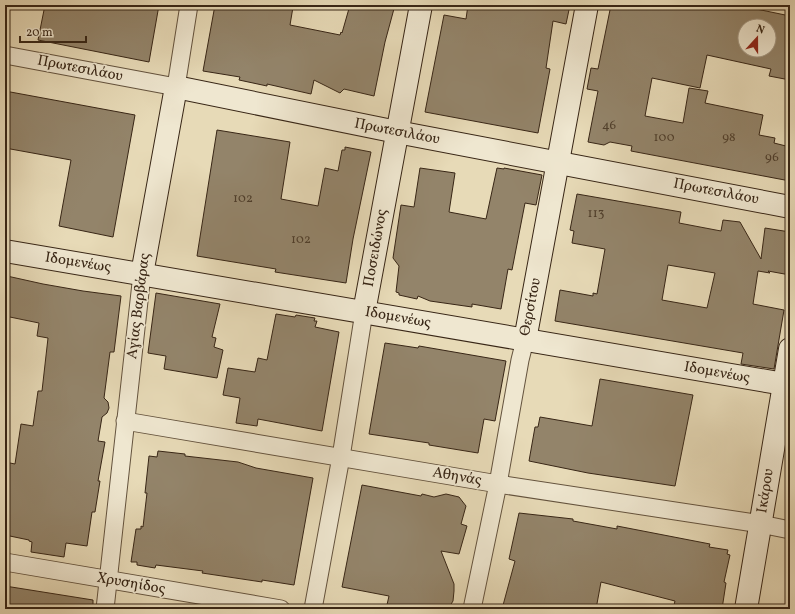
<svg xmlns="http://www.w3.org/2000/svg" width="795" height="614" font-family="Vollkorn,serif">
<style>
.building{fill:#93846a;stroke:#382616;fill-rule:evenodd}
.lines{fill:none;stroke-linecap:round;stroke-linejoin:round}
.street-casing{stroke:#64533e;stroke-width:19}
.secondary-casing{stroke:#382616;stroke-width:24}
.street{stroke:#efe7d0;stroke-width:17}
.secondary{stroke:#efe7d0;stroke-width:22}
.labels{text-anchor:middle;dominant-baseline:central;stroke-width:3.5;stroke-linejoin:round;paint-order:stroke}
.number-label{font-size:13px;fill:#4f3e2b}
.street-label{font-size:15px;fill:#382616;stroke:#efe7d0}
</style>
<rect width="100%" height="100%" fill="#e7dab7"/>
<filter id="stains"><feTurbulence type="fractalNoise" baseFrequency=".005" numOctaves="4"/><feColorMatrix values="0 0 0 0 .2 0 0 0 0 .09 0 0 0 0 .02 0 0 0 .5 -.17"/></filter>
<radialGradient id="worn" r=".72"><stop offset=".6" stop-color="#630" stop-opacity="0"/><stop offset="1" stop-color="#630" stop-opacity=".3"/></radialGradient>
<g class="building">
<path d="M45 5H159L149 62 38 40Z"/>
<path d="M215 5H284L293 7 290 25 340 35 341 32 342 33 350 5H395L385 42 374 96 344 89 340 93 314 80 311 94 267 84V86L239 80 240 77 203 71Z"/>
<path d="M468 5H570L566 24 553 21 546 68 550 69 538 133 425 112 444 15 466 19Z"/>
<path d="M611 5H737L790 16V80L769 76 771 69 707 55 700 88 652 78 645 116 683 123 689 88 708 91 705 103 763 115 759 135 775 138 774 143 790 147V181L631 151 632 146 610 142 604 145 588 142 598 91 587 89 591 68 598 69ZM745 26H769V50H745Z"/>
<path d="M5 91 135 115 113 237 59 226 71 160 5 148Z"/>
<path d="M217 130 290 142 281 199 318 206 325 168 338 171 342 150H345V147L371 152 353 239 346 283 275 272 276 269 197 256Z"/>
<path d="M420 168 455 173 449 212 486 219 497 168 504 169V168L542 175 536 205 525 203 512 270 508 269 501 309 472 304V307L430 301 418 296 417 299 399 295V293L396 292 399 266 393 258 401 205 414 207Z"/>
<path d="M577 194 681 212 679 223 721 231 723 220 740 222 761 259 765 228 790 232V275L768 271 770 273 758 271 753 304 784 310 774 369 741 364 743 353 555 321 560 290 593 296V293L597 294 605 249 572 243 574 231 570 230ZM668 265 715 273 707 308 662 300Z"/>
<path d="M7 276 43 284 83 291 121 296 114 352H110L104 398 108 402 109 408 107 413 102 417 98 441 105 442 98 481H100L95 512H92L87 546 66 543 64 557 31 552 32 542 29 541V540L5 535V462L15 464 21 424 33 426 38 391H42L48 338 37 336 39 323 5 316V286Z"/>
<path d="M156 293 220 304 212 337 216 338 214 347 223 350 217 378 164 369 166 356 148 353Z"/>
<path d="M276 314 295 317 296 315 315 318 314 321H317L315 327 339 332 322 431 258 419 257 426 236 423 240 398 223 395 228 368 255 372 258 358 267 360Z"/>
<path d="M385 343 418 348 419 346 506 361 495 421 484 419 478 453 429 445V443L369 434Z"/>
<path d="M600 379 693 395 675 486 588 473 529 461 535 427H538L540 417 592 426Z"/>
<path d="M158 451 185 454V456L238 462 256 468 313 478 294 585 262 580V582L202 573 203 571 156 565 155 568 137 565V562H131L136 529H141V526L143 527 147 493H145L149 456 157 457Z"/>
<path d="M362 485 421 496 422 494 434 497 446 494 459 497 466 506 461 524 467 526 459 554 441 551 454 584V591L453 601 448 609H386L389 596 342 587Z"/>
<path d="M519 513 573 519V521L617 529V526L710 544 709 547 728 550 727 554 730 555 724 582 726 583 722 609H673L675 601 601 582 596 609H502L515 561 509 559Z"/>
<path d="M5 586 93 600V609H5Z"/>
</g>
<g class="lines">
<defs>
<g id="street">
<path d="M5 55 176 87 189 5"/>
<path d="M125 421 498 484 761 524 790 530"/>
<path d="M5 562 281 609"/>
<path d="M105 609 142 274"/>
<path d="M313 609 341 457 364 312"/>
<path d="M472 609 498 484 520 360 525 340"/>
</g>
<g id="secondary">
<path d="M5 251 790 385"/>
<path d="M142 274 176 87 397 132 790 207"/>
<path d="M364 312 421 5"/>
<path d="M525 340 587 5"/>
<path d="M746 609 790 349"/>
</g>
</defs>
<use href="#street" class="street-casing"/>
<use href="#secondary" class="secondary-casing"/>
<use href="#street" class="street"/>
<use href="#secondary" class="secondary"/>
</g>
<g class="labels">
<g class="number-label">
<text x="609" y="126">46</text>
<text x="664" y="138">100</text>
<text x="729" y="138">98</text>
<text x="772" y="158">96</text>
<text x="243" y="199">102</text>
<text x="596" y="214">113</text>
<text x="301" y="240">102</text>
</g>
<g class="street-label">
<text transform="translate(80 69) rotate(11)">Πρωτεσιλάου</text>
<text transform="translate(397 132) rotate(11)">Πρωτεσιλάου</text>
<text transform="translate(716 192) rotate(11)">Πρωτεσιλάου</text>
<text transform="translate(376 248) rotate(-80)">Ποσειδώνος</text>
<text transform="translate(78 263) rotate(9)">Ιδομενέως</text>
<text transform="translate(139 306) rotate(-83)">Αγίας Βαρβάρας</text>
<text transform="translate(531 307) rotate(-79)">Θερσίτου</text>
<text transform="translate(398 318) rotate(10)">Ιδομενέως</text>
<text transform="translate(717 373) rotate(10)">Ιδομενέως</text>
<text transform="translate(457 477) rotate(10)">Αθηνάς</text>
<text transform="translate(766 491) rotate(-81)">Ικάρου</text>
<text transform="translate(131 584) rotate(10)">Χρυσηίδος</text>
</g>
</g>
<rect width="795" height="614" fill="none" stroke="#e7dab7" stroke-width="20"/>
<rect x="6" y="6" width="783" height="602" fill="none" stroke="#382616" stroke-width="2"/>
<rect x="10" y="10" width="775" height="594" fill="none" stroke="#382616"/>
<g transform="translate(757 38) rotate(21)"><circle r="19" fill="#efe7d0" stroke="#a69a86"/>
<path d="M0-3L7 15L0 10L-7 15Z" fill="#8f2418"/>
<text y="-6" font-size="11" font-weight="bold" text-anchor="middle" fill="#382616">N</text>
</g>
<path d="M20 36v6h66v-6" fill="none" stroke="#382616" stroke-width="2"/>
<text x="26" y="36" font-size="12" fill="#382616" stroke="#efe7d0" stroke-width="3" paint-order="stroke">20 m</text>
<rect width="100%" height="100%" filter="url(#stains)"/>
<rect width="100%" height="100%" fill="url(#worn)"/>
</svg>
